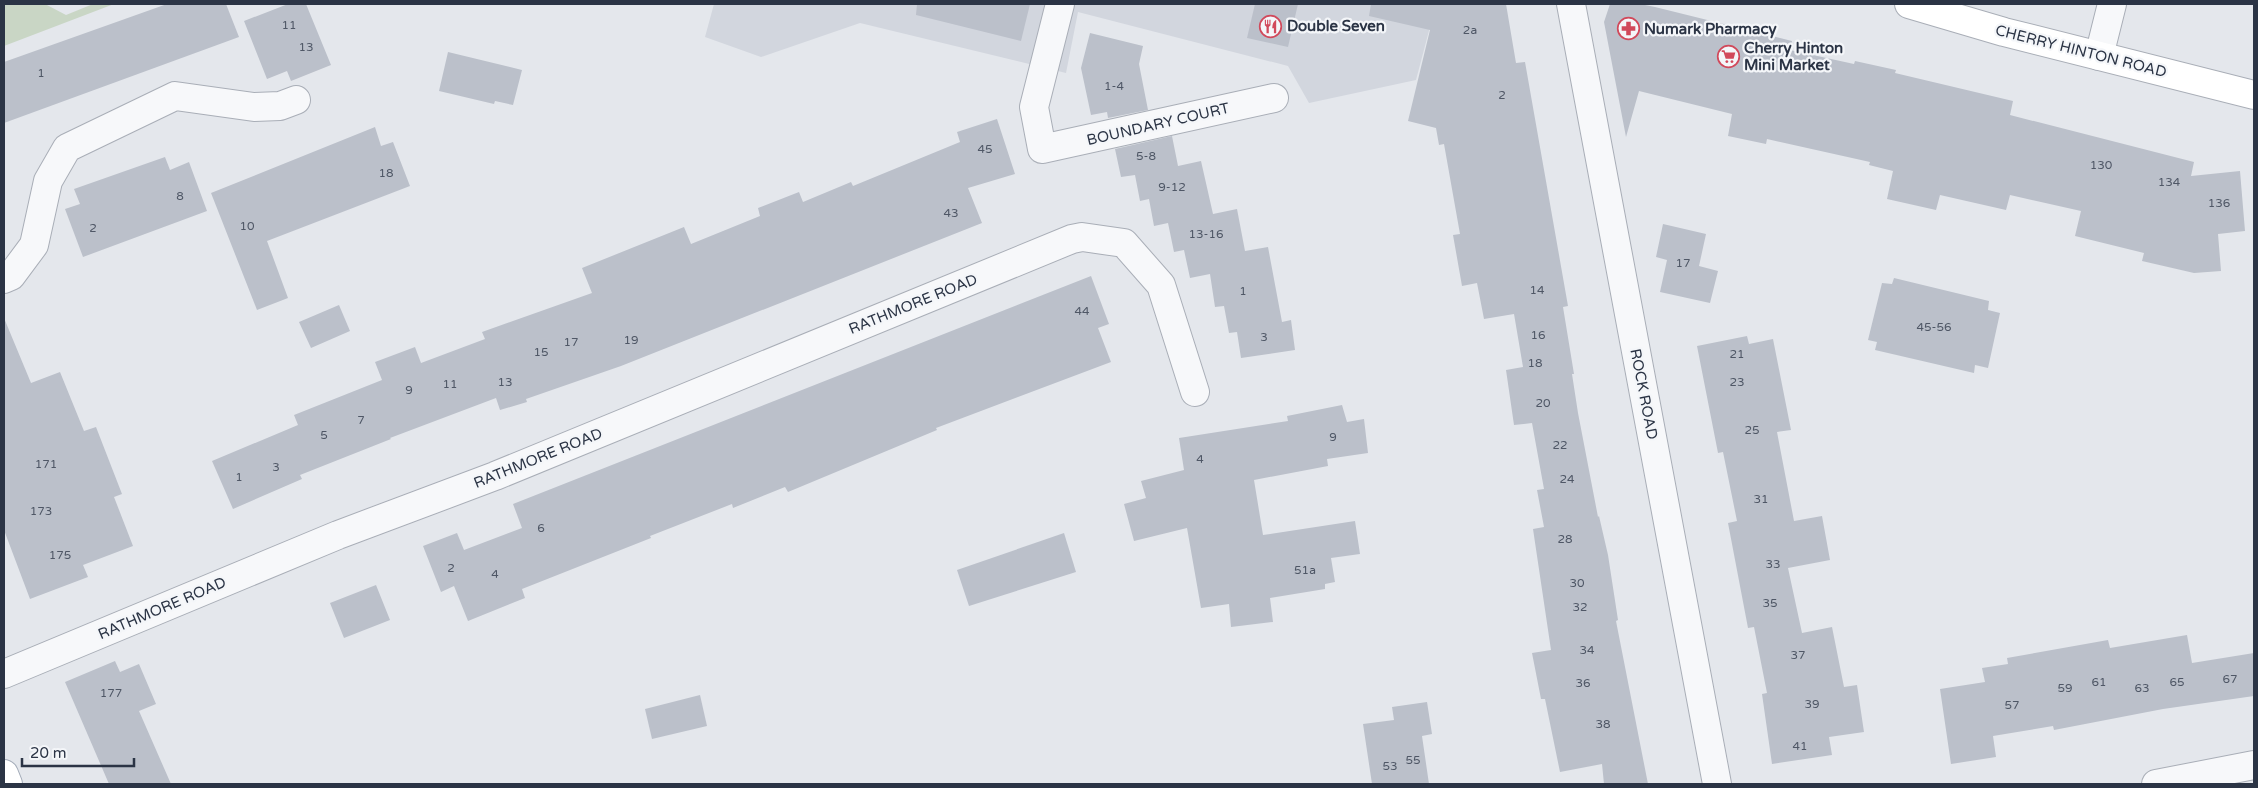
<svg xmlns="http://www.w3.org/2000/svg" width="2258" height="788" font-family="'Varela Round',sans-serif">
<style>
.built{fill:#d2d6de}
.green{fill:#c9d6c5}
.building{fill:#bbc0ca}
.lines{fill:none;stroke-linecap:round;stroke-linejoin:round}
.street-casing{stroke:#a9aeb7;stroke-width:30}
.secondary-casing{stroke:#a9aeb7;stroke-width:30}
.primary-casing{stroke:#a3abb8;stroke-width:30}
.street{stroke:#f7f8fa;stroke-width:28}
.secondary{stroke:#fff;stroke-width:28}
.primary{stroke:#fff;stroke-width:28}
.labels{text-anchor:middle;dominant-baseline:central;stroke-width:4.5;stroke-linejoin:round;paint-order:stroke}
.number-label{font-size:12px;fill:#4f5766}
.poi-label{font-size:15px;font-weight:bold;fill:#2b3445;stroke:#f4f6f9;text-anchor:start}
.street-label{font-size:15px;fill:#2b3445;stroke:#f4f6f9}
</style>
<rect width="100%" height="100%" fill="#e4e7ec"/>
<path class="built" d="M714 4H1436L1416 80 1309 103 1288 66 1078 12 1066 73 860 23 761 57 705 37Z"/>
<path class="green" d="M4 4H45L66 15 93 4H114L4 46Z"/>
<g class="building">
<path d="M167 4H226L239 37 4 123V62Z"/>
<path d="M288 4H306L331 65 291 81 287 71 267 79 244 21Z"/>
<path d="M917 4H1030L1021 41 916 15Z"/>
<path d="M1255 4H1298L1288 47 1247 38Z"/>
<path d="M1371 4H1506L1516 63 1525 62 1568 306 1563 307 1574 374H1572L1578 413 1598 517 1599 516 1608 555 1618 620 1616 621 1648 784H1604L1602 764 1560 772 1545 699H1541L1532 653 1551 650 1533 529 1544 527 1537 490 1544 489 1532 423 1514 425 1506 370 1523 367 1514 314 1484 319 1477 283 1462 286 1453 235 1460 234 1444 144 1439 145 1436 128 1408 121 1430 30 1369 16Z"/>
<path d="M1610 4H1640L1655 7 1792 41 1790 50 1854 64 1855 61 1896 70 1895 73 2013 101 2010 115 2194 162 2191 176 2240 171 2245 231 2218 234 2221 271 2194 273 2142 261 2144 253 2075 236 2081 211 2010 195 2006 210 1940 195 1936 210 1887 199 1893 171 1869 165 1870 162 1767 139 1766 144 1728 136 1732 114 1639 91 1626 137 1604 22Z"/>
<path d="M1090 33 1143 46 1139 64 1148 110 1108 118 1107 112 1091 115 1081 68Z"/>
<path d="M448 52 522 70 513 105 495 101 494 104 439 91Z"/>
<path d="M997 119 1015 174 968 188 982 223 621 366 526 399 527 402 500 410 496 398 390 438 391 439 300 475 302 479 233 509 212 461 298 425 294 415 382 380 375 362 415 347 421 363 485 339 482 332 592 293 582 268 684 227 691 244 760 216 758 208 799 192 803 202 851 182 853 186 960 142 957 132Z"/>
<path d="M375 127 381 146 393 142 410 186 267 241 288 298 257 310 211 193Z"/>
<path d="M1172 136 1178 166 1201 161 1213 214 1237 209 1245 251 1268 247 1282 322 1291 320 1295 350 1241 358 1237 332 1229 333 1224 306 1215 307 1210 274 1190 278 1184 250 1174 252 1168 223 1154 226 1149 199 1140 201 1135 175 1121 177 1115 149Z"/>
<path d="M165 157 170 170 189 162 207 211 83 257 65 209 80 204 74 189Z"/>
<path d="M1663 224 1706 234 1699 266 1718 271 1710 303 1660 292 1667 260 1656 257Z"/>
<path d="M1091 276 1109 324 1098 328 1111 362 936 428 937 430 788 492 785 487 733 508 732 504 650 536 651 538 522 589 525 598 468 621 454 586 441 592 423 546 457 533 464 550 522 528 513 504Z"/>
<path d="M1894 278 1989 301 1988 310 2000 313 1988 368 1975 365 1974 373 1875 350 1877 342 1868 340 1882 283 1892 284Z"/>
<path d="M339 305 350 331 311 348 299 322Z"/>
<path d="M4 318 31 383 60 372 84 431 96 427 122 494 114 497 133 546 83 565 88 577 30 599 4 530Z"/>
<path d="M1747 336 1749 344 1773 339 1791 430 1777 432 1794 521 1822 516 1830 560 1788 568 1802 633 1832 627 1844 687 1857 685 1864 732 1829 737 1832 755 1772 764 1762 694 1767 693 1754 627 1748 628 1728 523 1737 521 1723 452 1718 453 1697 346Z"/>
<path d="M1342 405 1347 422 1364 419 1368 453 1327 459 1328 466 1254 480 1263 535 1355 521 1360 554 1331 558 1335 582 1325 584V589L1270 598 1273 622 1231 627 1229 604 1201 608 1187 528 1134 541 1124 504 1146 498 1141 481 1184 470 1179 438 1288 421 1287 416Z"/>
<path d="M1064 533 1076 572 969 606 957 570Z"/>
<path d="M376 585 390 620 344 638 330 603Z"/>
<path d="M2187 635 2192 663 2254 653V696L2163 709 2054 730 2053 726 1993 736 1996 757 1951 764 1940 689 1985 682 1982 668 2008 664 2007 658 2108 640 2110 648Z"/>
<path d="M115 661 120 672 139 664 156 704 139 711 171 784H109L65 682Z"/>
<path d="M700 695 707 726 652 739 645 709Z"/>
<path d="M1427 702 1432 734 1422 736 1429 784H1372L1363 724 1394 720 1392 707Z"/>
</g>
<g class="lines">
<defs>
<g id="street">
<path d="M1060 4 1034 107 1042 149 1274 98"/>
<path d="M1571 4 1717 784"/>
<path d="M2099 56 2112 4"/>
<path d="M4 279 11 276 34 245 48 181 67 148 175 96 254 107 280 106 296 100"/>
<path d="M4 674 338 535 495 476 1072 239 1082 237 1124 243 1161 285 1195 392"/>
<path d="M2156 784 2254 765"/>
</g>
<path id="secondary" d="M1909 4 2004 32 2254 95"/>
<path id="primary" d="M4 774 8 784"/>
</defs>
<use href="#street" class="street-casing"/>
<use href="#secondary" class="secondary-casing"/>
<use href="#primary" class="primary-casing"/>
<use href="#street" class="street"/>
<use href="#secondary" class="secondary"/>
<use href="#primary" class="primary"/>
</g>
<defs>
<symbol id="restaurant-ring" viewBox="-11 -11 22 22"><circle r="9.5" fill="#f4f6f9" stroke="#d1495b" stroke-width="1.5"/><path d="M-5-6h1v4h1v-4h1v4h1v-4h1v5L-1.5 .5V6h-2V.5L-5-1ZM5-6V6H3V1.5H1.5Q1.5-4 5-6Z" fill="#d1495b"/></symbol>
<symbol id="pharmacy-ring" viewBox="-11 -11 22 22"><circle r="9.5" fill="#f4f6f9" stroke="#d1495b" stroke-width="1.5"/><path d="M-2-6h4v4h4v4h-4v4h-4v-4h-4v-4h4Z" fill="#d1495b"/></symbol>
<symbol id="supermarket-ring" viewBox="-11 -11 22 22"><circle r="9.5" fill="#f4f6f9" stroke="#d1495b" stroke-width="1.5"/><path d="M-6-5.5h2.5l.6 2H6L4.5 2H-2.5L-4.4-4H-6ZM-1.5 3.2a1.3 1.3 0 1 0 .1 0ZM3 3.2a1.3 1.3 0 1 0 .1 0Z" fill="#d1495b"/></symbol>
</defs>
<g fill-rule="evenodd">
<use href="#restaurant-ring" x="1258" y="14" width="25" height="25"/>
<use href="#pharmacy-ring" x="1616" y="16" width="25" height="25"/>
<use href="#supermarket-ring" x="1716" y="44" width="25" height="25"/>
</g>
<g class="labels">
<g class="number-label">
<text x="289" y="25">11</text>
<text x="1470" y="30">2a</text>
<text x="306" y="47">13</text>
<text x="41" y="73">1</text>
<text x="1114" y="86">1-4</text>
<text x="1502" y="95">2</text>
<text x="985" y="149">45</text>
<text x="1146" y="156">5-8</text>
<text x="2101" y="165">130</text>
<text x="386" y="173">18</text>
<text x="2169" y="182">134</text>
<text x="1172" y="187">9-12</text>
<text x="180" y="196">8</text>
<text x="2219" y="203">136</text>
<text x="951" y="213">43</text>
<text x="247" y="226">10</text>
<text x="93" y="228">2</text>
<text x="1206" y="234">13-16</text>
<text x="1683" y="263">17</text>
<text x="1537" y="290">14</text>
<text x="1243" y="291">1</text>
<text x="1082" y="311">44</text>
<text x="1934" y="327">45-56</text>
<text x="1538" y="335">16</text>
<text x="1264" y="337">3</text>
<text x="631" y="340">19</text>
<text x="571" y="342">17</text>
<text x="541" y="352">15</text>
<text x="1737" y="354">21</text>
<text x="1535" y="363">18</text>
<text x="505" y="382">13</text>
<text x="1737" y="382">23</text>
<text x="450" y="384">11</text>
<text x="409" y="390">9</text>
<text x="1543" y="403">20</text>
<text x="361" y="420">7</text>
<text x="1752" y="430">25</text>
<text x="324" y="435">5</text>
<text x="1333" y="437">9</text>
<text x="1560" y="445">22</text>
<text x="1200" y="459">4</text>
<text x="46" y="464">171</text>
<text x="276" y="467">3</text>
<text x="239" y="477">1</text>
<text x="1567" y="479">24</text>
<text x="1761" y="499">31</text>
<text x="41" y="511">173</text>
<text x="541" y="528">6</text>
<text x="1565" y="539">28</text>
<text x="60" y="555">175</text>
<text x="1773" y="564">33</text>
<text x="451" y="568">2</text>
<text x="1305" y="570">51a</text>
<text x="495" y="574">4</text>
<text x="1577" y="583">30</text>
<text x="1770" y="603">35</text>
<text x="1580" y="607">32</text>
<text x="1587" y="650">34</text>
<text x="1798" y="655">37</text>
<text x="2230" y="679">67</text>
<text x="2099" y="682">61</text>
<text x="2177" y="682">65</text>
<text x="1583" y="683">36</text>
<text x="2065" y="688">59</text>
<text x="2142" y="688">63</text>
<text x="111" y="693">177</text>
<text x="1812" y="704">39</text>
<text x="2012" y="705">57</text>
<text x="1603" y="724">38</text>
<text x="1800" y="746">41</text>
<text x="1413" y="760">55</text>
<text x="1390" y="766">53</text>
</g>
<g class="poi-label">
<text x="1287" y="26">Double Seven</text>
<text x="1644" y="29">Numark Pharmacy</text>
<text x="1744" y="48">Cherry Hinton<tspan x="1744" dy="17">Mini Market</tspan></text>
</g>
<g class="street-label">
<text transform="translate(2081 51) rotate(14)">CHERRY HINTON ROAD</text>
<text transform="translate(1158 124) rotate(-13)">BOUNDARY COURT</text>
<text transform="translate(913 304) rotate(-22)">RATHMORE ROAD</text>
<text transform="translate(1644 394) rotate(79)">ROCK ROAD</text>
<text transform="translate(538 458) rotate(-22)">RATHMORE ROAD</text>
<text transform="translate(162 608) rotate(-23)">RATHMORE ROAD</text>
</g>
</g>
<rect width="2258" height="788" fill="none" stroke="#2b3445" stroke-width="10"/>
<path d="M22 758v8h112v-8" fill="none" stroke="#2b3445" stroke-width="2.5"/>
<text x="30" y="758" font-size="15" fill="#2b3445" stroke="#f4f6f9" stroke-width="4" paint-order="stroke">20 m</text>
</svg>
